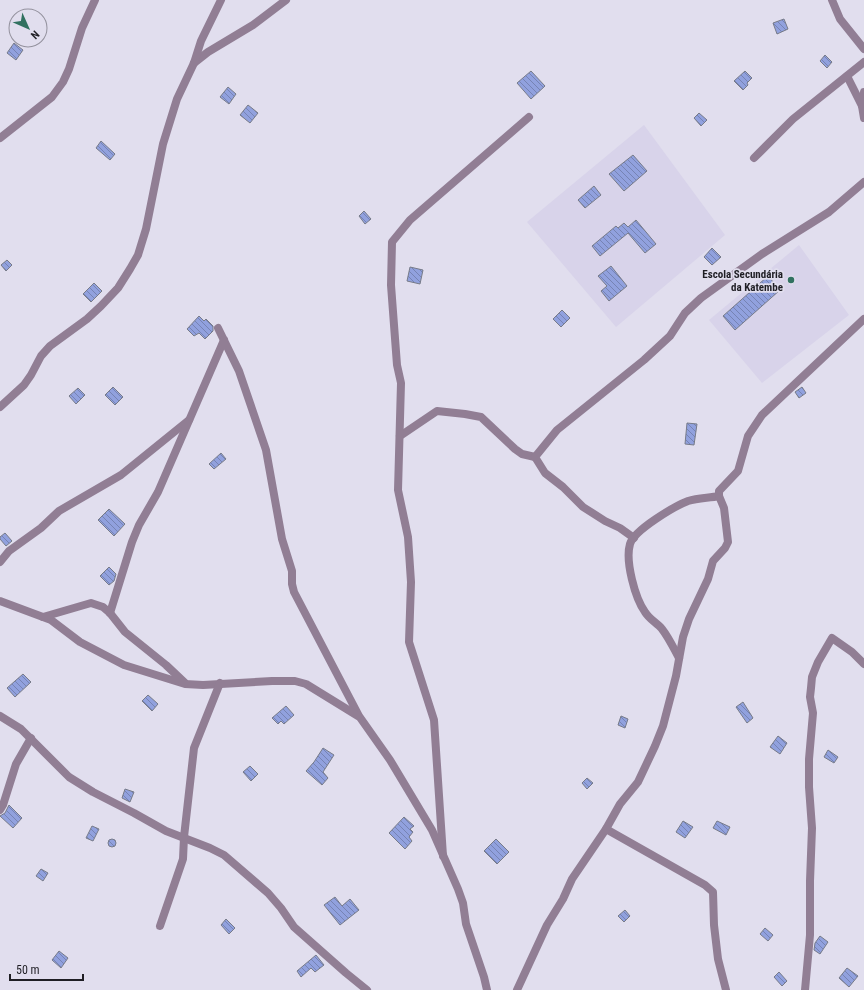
<svg xmlns="http://www.w3.org/2000/svg" width="864" height="990" font-family="'Roboto Condensed',sans-serif">
<style>
.built{fill:#d8d3ea}
.building{fill:url(#building-back-hatch);stroke:#777b89}
.lines{fill:none;stroke-linecap:round;stroke-linejoin:round}
.minor{stroke:#917e94;stroke-width:8}
.poi-dot{fill:#317160;stroke:#e1deee;stroke-width:1.5}
.labels{text-anchor:middle;dominant-baseline:central;stroke-width:3.5;stroke-linejoin:round;paint-order:stroke}
.poi-label{font-size:11px;font-weight:bold;fill:#1f1e24;stroke:#e1deee;text-anchor:end}
</style>
<defs>
<pattern id="building-back-hatch" width="6" height="6" patternUnits="userSpaceOnUse"><rect width="6" height="6" fill="#91a1de"/><path d="M-1 5l2 2M0 0l6 6M5-1l2 2" fill="none" stroke="#7683b4"/></pattern>
</defs>
<rect width="100%" height="100%" fill="#e1deee"/>
<g class="built">
<path d="M644 125 725 235 616 327 527 222Z"/>
<path d="M799 245 849 315 762 383 709 320Z"/>
</g>
<g class="building">
<path d="M784 19 788 29 777 34 773 23Z"/>
<path d="M14 43 23 50 16 60 7 53Z"/>
<path d="M825 55 832 62 827 68 820 61Z"/>
<path d="M531 71 545 86 531 99 517 83Z"/>
<path d="M745 71 752 78 747 83 748 85 743 90 734 81Z"/>
<path d="M228 87 236 94 229 104 220 97Z"/>
<path d="M248 105 258 113 250 123 240 115Z"/>
<path d="M699 113 707 120 701 126 694 118Z"/>
<path d="M101 141 115 154 110 160 96 148Z"/>
<path d="M633 155 647 171 624 191 609 174Z"/>
<path d="M594 186 601 195 585 208 578 200Z"/>
<path d="M364 211 371 219 365 224 359 216Z"/>
<path d="M636 220 656 244 645 253 628 233 600 256 592 246 616 226 618 228 624 223 628 227Z"/>
<path d="M712 248 721 257 712 265 704 257Z"/>
<path d="M7 260 12 265 6 271 1 265Z"/>
<path d="M611 266 627 286 609 301 601 291 607 286 598 276Z"/>
<path d="M410 267 423 270 420 284 407 281Z"/>
<path d="M768 276 780 290 735 330 723 316Z"/>
<path d="M94 283 102 291 91 302 83 294Z"/>
<path d="M562 310 570 318 561 327 553 319Z"/>
<path d="M199 316 204 321 206 319 213 326V331L205 339 199 333 194 336 187 329Z"/>
<path d="M113 387 123 397 115 405 105 395Z"/>
<path d="M802 387 806 393 799 398 795 392Z"/>
<path d="M78 388 85 395 76 404 69 396Z"/>
<path d="M687 423 697 424 694 445 685 444Z"/>
<path d="M221 453 226 459 214 469 209 464Z"/>
<path d="M109 509 125 524 114 536 98 520Z"/>
<path d="M5 533 12 541 6 546 0 539V537Z"/>
<path d="M109 567 116 574 114 581 109 585 100 576Z"/>
<path d="M23 674 31 682 15 697 7 688Z"/>
<path d="M148 695 158 704 152 711 142 701Z"/>
<path d="M743 702 753 718 747 723 736 707Z"/>
<path d="M286 706 294 715 284 724 281 721 278 724 272 718Z"/>
<path d="M621 716 628 719 625 728 618 725Z"/>
<path d="M778 736 787 743 780 754 770 747Z"/>
<path d="M323 748 334 755 323 772 328 778 322 785 306 771 314 762Z"/>
<path d="M828 750 838 757 834 763 824 757Z"/>
<path d="M250 766 258 774 251 781 243 772Z"/>
<path d="M587 778 593 783 587 789 582 783Z"/>
<path d="M125 789 134 792 130 802 122 798Z"/>
<path d="M9 805 22 818 13 828 0 816 5 813Z"/>
<path d="M404 817 414 826 410 829 413 832 409 837 412 841 405 849 389 833Z"/>
<path d="M683 821 693 827 685 838 676 832Z"/>
<path d="M717 821 730 827 726 835 713 828Z"/>
<path d="M92 826 99 829 93 841 86 838Z"/>
<circle cx="112" cy="843" r="4"/>
<path d="M496 839 509 852 497 864 484 851Z"/>
<path d="M41 869 48 873 43 881 36 876Z"/>
<path d="M335 897 342 906 350 899 359 910 340 925 324 905Z"/>
<path d="M625 910 630 916 624 922 618 916Z"/>
<path d="M226 919 235 928 229 934 221 925Z"/>
<path d="M765 928 773 935 768 941 760 934Z"/>
<path d="M820 936 828 942 820 954 814 950 815 943Z"/>
<path d="M59 951 68 958 61 968 52 960Z"/>
<path d="M316 955 324 965 315 972 311 968 301 977 297 971Z"/>
<path d="M847 968 858 976 849 987 839 978Z"/>
<path d="M779 972 787 981 782 986 774 977Z"/>
</g>
<g class="lines">
<g class="minor">
<path d="M832 0 840 19 864 49"/>
<path d="M194 63 208 52 253 25 286 0"/>
<path d="M847 76 862 106"/>
<path d="M864 92 862 106 864 118"/>
<path d="M0 138 52 97 63 82 69 69 82 28 95 0"/>
<path d="M754 158 793 119 864 62"/>
<path d="M218 328 239 371 266 450 282 539 292 571V584L294 592 359 716 390 760 432 830 458 889 463 903 466 924 484 977 487 990"/>
<path d="M0 407 24 385 31 375 41 356 50 346 87 319 101 306 118 288 130 269 138 255 146 229 163 144 177 99 194 63 201 41 221 0"/>
<path d="M400 436 437 411 465 414 481 417 515 449 522 454 535 457"/>
<path d="M634 538 620 528 605 521 583 507 563 487 545 473 535 457 557 430 644 360 670 336 685 313 701 298 762 254 829 212 864 182"/>
<path d="M0 562 9 551 41 528 59 511 121 475 189 420"/>
<path d="M0 601 51 620 80 642 124 665 185 684 203 685 272 681H295L306 684 358 716"/>
<path d="M110 613 132 542 139 525 158 492 224 340"/>
<path d="M43 617 91 603 103 607 110 613 125 632 166 665 185 683"/>
<path d="M679 658C674 649 669 638 662 629 657 623 649 619 645 612 635 598 625 561 630 544 634 530 675 506 688 501 698 498 709 498 719 496"/>
<path d="M0 716 21 729 69 777 93 792 134 813 166 831 210 848 224 855 268 893 281 908 294 927 346 973 367 990"/>
<path d="M0 810 3 805 16 764 31 738"/>
<path d="M606 829 705 885 713 892 714 925 718 959 726 990"/>
<path d="M443 856 434 720 409 642 411 582 408 537 398 490 401 383 397 365 391 285 392 242 410 220 529 117"/>
<path d="M160 926 183 859 184 837 194 748 220 683"/>
<path d="M517 990 547 925 563 899 572 879 606 829 620 804 638 782 655 746 663 726 676 676 683 637 689 619 708 579 713 561 725 548 728 542 724 508 719 496V491L738 471 748 436 762 415 864 319"/>
<path d="M805 990 810 935V881L812 828 809 787V759L813 713 810 697 811 688 812 677 818 662 832 638 852 652 864 664"/>
</g>
</g>
<circle class="poi-dot" cx="791" cy="280" r="4"/>
<g class="labels">
<g class="poi-label">
<text x="783" y="274">Escola Secundária<tspan x="783" dy="13">da Katembe</tspan></text>
</g>
</g>
<g transform="translate(28 28) rotate(135)"><circle r="19" fill="#e1deee" stroke="#93919d"/>
<path d="M0-3L7 15L0 10L-7 15Z" fill="#317160"/>
<text y="-6" font-size="11" font-weight="bold" text-anchor="middle" fill="#1f1e24">N</text>
</g>
<path d="M10 974v6h73v-6" fill="none" stroke="#1f1e24" stroke-width="2"/>
<text x="16" y="974" font-size="12" fill="#1f1e24" stroke="#e1deee" stroke-width="3" paint-order="stroke">50 m</text>
</svg>
